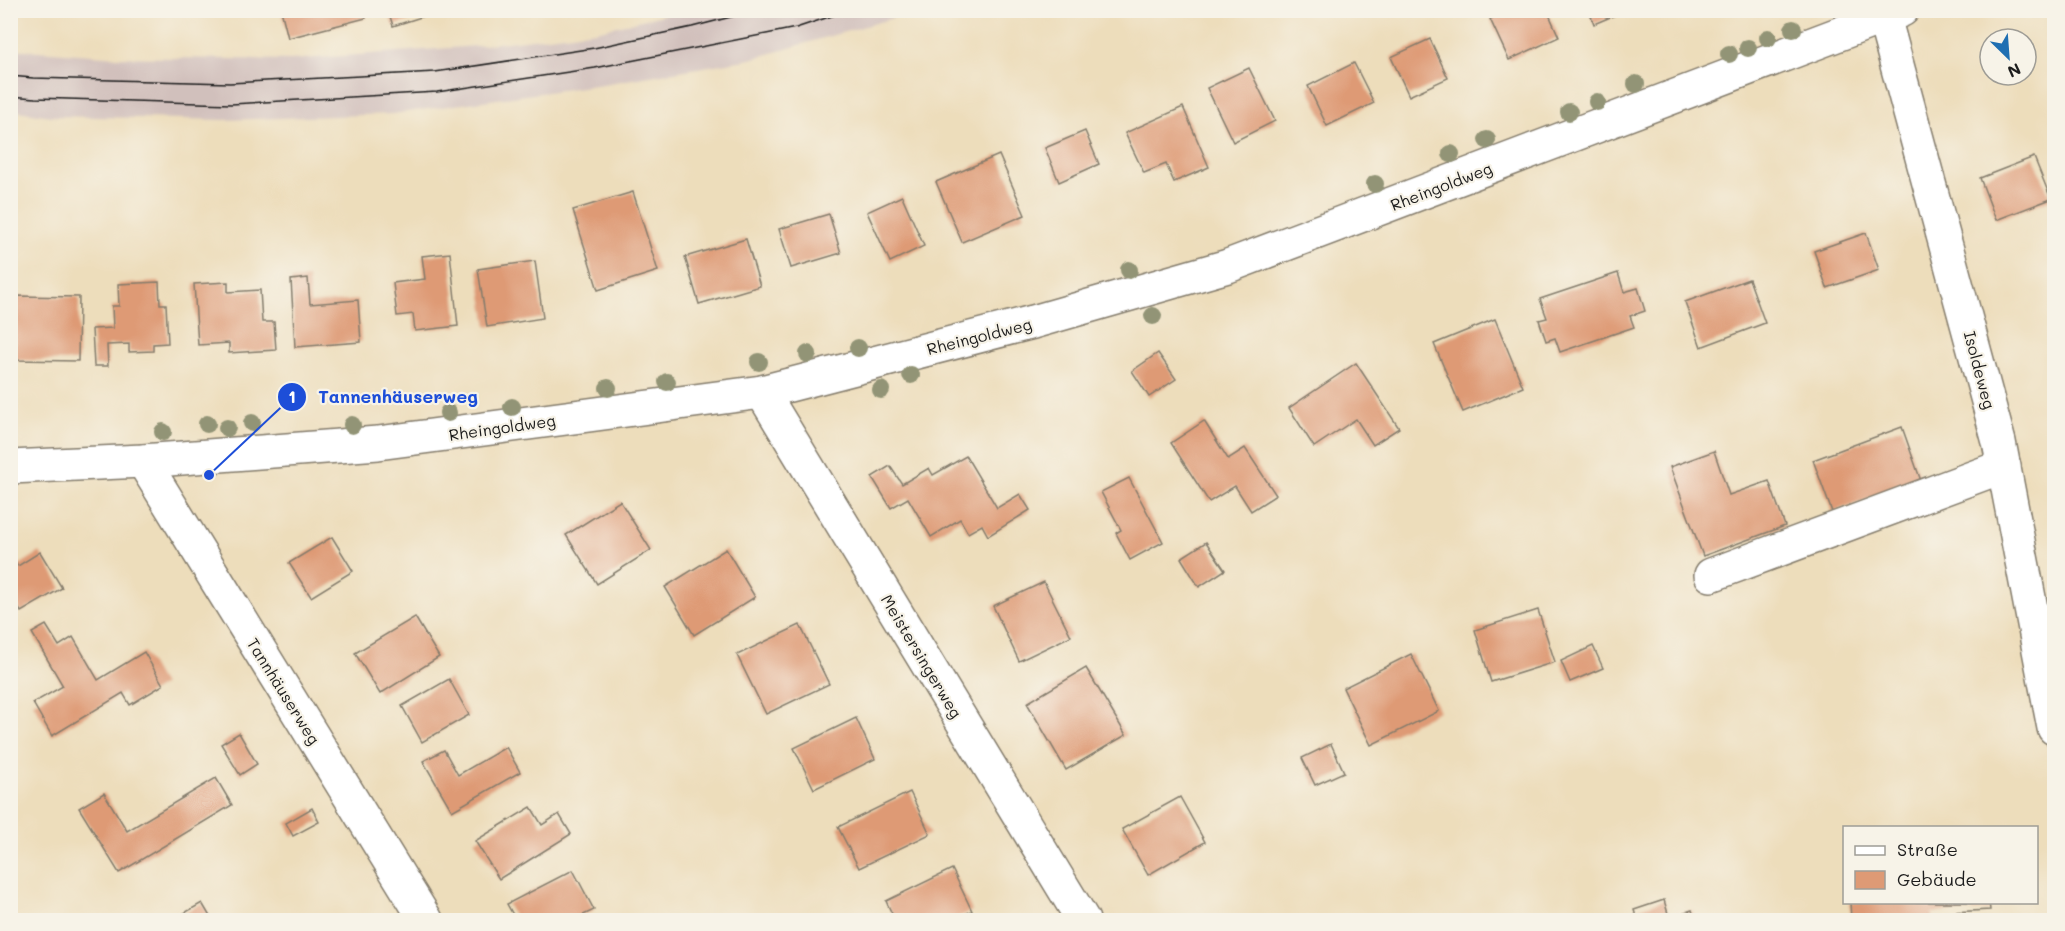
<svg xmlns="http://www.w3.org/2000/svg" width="2065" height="931" font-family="Mali,sans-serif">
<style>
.railway{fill:#d1c0bc}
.building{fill:#de9a75}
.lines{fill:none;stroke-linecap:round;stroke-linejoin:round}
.minor-casing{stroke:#847c6c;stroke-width:36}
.minor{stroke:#fff;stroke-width:33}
.tram{stroke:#1c1c1c;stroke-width:1.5}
.tree{fill:#929476}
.labels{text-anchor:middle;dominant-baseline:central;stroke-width:4.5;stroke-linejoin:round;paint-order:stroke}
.street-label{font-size:16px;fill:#1c1c1c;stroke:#f7f3e8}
.leader{fill:none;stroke:#1d4ed8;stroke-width:2}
.callout-dot{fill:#1d4ed8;stroke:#f7f3e8;stroke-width:2}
.mark-label{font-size:18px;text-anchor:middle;font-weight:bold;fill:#fff}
.callout-label{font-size:18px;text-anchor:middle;font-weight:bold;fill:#1d4ed8;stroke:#f7f3e8;stroke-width:4.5;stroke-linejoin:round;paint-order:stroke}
</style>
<rect width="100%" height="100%" fill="#f7f3e8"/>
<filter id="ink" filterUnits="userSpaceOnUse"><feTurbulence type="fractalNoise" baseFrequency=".0167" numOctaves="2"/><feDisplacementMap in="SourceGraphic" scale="12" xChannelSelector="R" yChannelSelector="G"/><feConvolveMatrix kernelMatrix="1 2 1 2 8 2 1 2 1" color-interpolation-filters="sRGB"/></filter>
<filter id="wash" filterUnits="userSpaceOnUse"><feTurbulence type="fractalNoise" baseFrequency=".008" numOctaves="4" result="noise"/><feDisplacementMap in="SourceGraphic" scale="24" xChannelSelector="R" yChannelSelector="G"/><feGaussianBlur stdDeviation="1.35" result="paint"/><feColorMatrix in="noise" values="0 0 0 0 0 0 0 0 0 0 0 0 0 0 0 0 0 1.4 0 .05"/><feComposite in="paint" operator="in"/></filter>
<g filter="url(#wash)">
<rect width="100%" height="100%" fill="#edddbb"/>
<path class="railway" d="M683 10 917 11 751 59 603 84 393 114 224 120 51 116 11 110V49L118 57 291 60 476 46 596 31Z"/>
<g id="blocks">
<g class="building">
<path d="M281 10H364L366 18 288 38Z"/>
<path d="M388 10H440V11L393 26Z"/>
<path d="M1510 10H1547L1559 37 1509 60 1490 19Z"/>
<path d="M1589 10H1625V11L1594 24Z"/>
<path d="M1430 39 1448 78 1409 96 1391 57Z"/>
<path d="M1354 63 1374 103 1327 126 1308 86Z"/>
<path d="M1249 68 1275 121 1233 142 1207 88Z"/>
<path d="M1183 107 1209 167 1174 182 1166 164 1144 173 1125 133Z"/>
<path d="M1085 131 1099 164 1059 182 1045 148Z"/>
<path d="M999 155 1025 215 962 242 936 182Z"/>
<path d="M2034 157 2051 199 1996 220 1980 178Z"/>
<path d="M633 192 658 271 598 290 573 210Z"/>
<path d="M902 196 924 246 890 262 867 212Z"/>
<path d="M829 214 841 253 791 268 779 229Z"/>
<path d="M1866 233 1879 270 1827 288 1814 251Z"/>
<path d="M746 239 760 286 699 304 685 257Z"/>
<path d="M450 253 458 326 415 331 413 314 397 316 393 283 425 279 422 256Z"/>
<path d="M535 261 543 318 487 327 478 269Z"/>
<path d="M1618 273 1624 292 1638 288 1645 311 1630 316 1634 327 1560 352 1555 338 1546 341 1539 320 1547 318 1540 299Z"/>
<path d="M308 278 310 304 358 300 361 342 295 347 291 280Z"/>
<path d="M1749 279 1765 323 1701 347 1685 302Z"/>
<path d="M159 282 160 304H166L168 343 153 344V351L129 352V344L107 345 108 366H94L92 329 113 328 112 306H119L118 284Z"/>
<path d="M228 282V292L260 290 262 322H274L276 350 229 353V343L198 345 194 284Z"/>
<path d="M14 296 79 297 78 361 14 360Z"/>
<path d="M1495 319 1523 387 1463 412 1434 344Z"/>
<path d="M1158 353 1176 379 1149 397 1132 371Z"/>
<path d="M1356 363 1399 428 1373 445 1356 419 1314 447 1289 408Z"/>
<path d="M1204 421 1228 459 1245 448 1276 495 1251 511 1235 486 1209 502 1171 443Z"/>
<path d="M1902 427 1921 481 1832 512 1813 460Z"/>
<path d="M1714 451 1729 495 1769 481 1785 526 1703 556 1670 467Z"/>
<path d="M966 456 997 508 1020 494 1030 510 988 536 982 525 968 533 960 519 931 537 908 498 891 508 872 477 890 466 902 484 929 468 933 475Z"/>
<path d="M1129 478 1163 542 1130 560 1116 533 1121 530 1101 492Z"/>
<path d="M620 501 651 550 597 584 566 535Z"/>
<path d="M332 537 353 571 311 597 289 563Z"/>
<path d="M1206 542 1225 570 1199 587 1181 558Z"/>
<path d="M726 549 755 597 694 635 665 587Z"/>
<path d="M40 552 62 588 21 612 10 594V553L18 566Z"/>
<path d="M1044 582 1071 636 1019 661 993 606Z"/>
<path d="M1538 610 1555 662 1491 682 1475 630Z"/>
<path d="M415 617 439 657 380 694 355 653Z"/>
<path d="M46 625 59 646 73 637 98 680 144 652 163 685 130 705 123 693 52 736 33 703 63 686 32 633Z"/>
<path d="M800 625 829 684 766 714 737 655Z"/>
<path d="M1593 646 1603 668 1570 682 1561 661Z"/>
<path d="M1411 654 1439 711 1371 745 1343 688Z"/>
<path d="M1086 668 1126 735 1066 770 1027 703Z"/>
<path d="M449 679 469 715 422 742 402 706Z"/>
<path d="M856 718 875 759 814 789 794 748Z"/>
<path d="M239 733 257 764 240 775 221 744Z"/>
<path d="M1331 744 1344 772 1315 785 1302 758Z"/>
<path d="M506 747 520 772 452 811 423 761 444 750 458 775Z"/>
<path d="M216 778 232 805 119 873 79 808 104 793 127 831Z"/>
<path d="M910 792 930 834 859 868 838 827Z"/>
<path d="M1180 797 1205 842 1148 875 1122 829Z"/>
<path d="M531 807 542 825 559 814 571 834 499 879 475 841Z"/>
<path d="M312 808 319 822 293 836 286 823Z"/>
<path d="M952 869 972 911 952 920H895L886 901Z"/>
<path d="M573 870 594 910 573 920H516L507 904Z"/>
<path d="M1664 900 1669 917 1692 910 1695 920H1637L1634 910Z"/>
<path d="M1850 902H1989L1990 910 1932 913 1933 920H1851Z"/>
<path d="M202 903 212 920H172Z"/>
</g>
</g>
</g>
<g filter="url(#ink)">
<use href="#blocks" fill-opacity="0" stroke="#847c6c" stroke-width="1.5"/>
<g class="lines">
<defs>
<g id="minor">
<path d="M1884 17 1999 442 2054 728"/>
<path d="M762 392 1083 920"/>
<path d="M143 461 426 920"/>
<path d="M10 467 143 461 378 443 762 392 1033 322 1228 266 1902 10"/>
<path d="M1711 575 2004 466"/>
</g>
</defs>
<use href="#minor" class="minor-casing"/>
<use href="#minor" class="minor"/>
<g class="tram">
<path d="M10 76 33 78 230 83 435 72 594 48 692 27 758 10"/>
<path d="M10 96 35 98 231 104 437 92 595 68 796 28 850 10"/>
</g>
</g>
<g class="tree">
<circle cx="1793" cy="29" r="9"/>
<circle cx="1768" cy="38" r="9"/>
<circle cx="1748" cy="48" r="9"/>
<circle cx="1729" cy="54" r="9"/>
<circle cx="1636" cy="84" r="9"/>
<circle cx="1597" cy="102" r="9"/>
<circle cx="1569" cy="112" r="9"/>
<circle cx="1487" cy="140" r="9"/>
<circle cx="1451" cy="154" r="9"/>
<circle cx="1375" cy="184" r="9"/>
<circle cx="1129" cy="270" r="9"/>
<circle cx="1153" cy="316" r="9"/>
<circle cx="858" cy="348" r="9"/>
<circle cx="808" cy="354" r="9"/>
<circle cx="759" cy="362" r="9"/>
<circle cx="911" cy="375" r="9"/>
<circle cx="667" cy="382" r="9"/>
<circle cx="608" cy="388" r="9"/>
<circle cx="881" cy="390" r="9"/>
<circle cx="512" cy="407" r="9"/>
<circle cx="448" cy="413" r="9"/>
<circle cx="252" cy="423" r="9"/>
<circle cx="207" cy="424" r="9"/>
<circle cx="352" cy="425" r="9"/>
<circle cx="227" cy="428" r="9"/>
<circle cx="163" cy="432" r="9"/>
</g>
</g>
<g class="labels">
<g class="street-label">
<text transform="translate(1441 186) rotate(-21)">Rheingoldweg</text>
<text transform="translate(979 336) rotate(-14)">Rheingoldweg</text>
<text transform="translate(1980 370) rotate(75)">Isoldeweg</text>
<text transform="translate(502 427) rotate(-8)">Rheingoldweg</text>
<text transform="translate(922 656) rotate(59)">Meistersingerweg</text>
<text transform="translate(284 691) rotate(58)">Tannhäuserweg</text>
</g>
</g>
<path class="leader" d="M209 475L292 397"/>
<g class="callout-dot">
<circle cx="209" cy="475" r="6"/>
<circle cx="292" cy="397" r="15"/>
</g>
<g class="mark-label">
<text x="292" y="403">1</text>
</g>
<g class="callout-label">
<text x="398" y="403">Tannenhäuserweg</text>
</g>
<rect width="2065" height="931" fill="none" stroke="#f7f3e8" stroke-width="36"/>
<rect x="1843" y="826" width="195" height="78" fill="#f7f3e8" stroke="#9f9d96" stroke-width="1.5"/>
<rect x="1855" y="846" width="30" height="9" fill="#ffffff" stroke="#9f9d96" stroke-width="1.5"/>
<text x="1897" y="856" font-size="18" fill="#1c1c1c">Straße</text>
<rect x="1855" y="871" width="30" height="18" fill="#de9a75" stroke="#9f9d96" stroke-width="1.5"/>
<text x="1897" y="886" font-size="18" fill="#1c1c1c">Gebäude</text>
<g transform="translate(2008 57) rotate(155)"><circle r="28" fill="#f7f3e8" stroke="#9f9d96" stroke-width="1.5"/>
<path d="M0-4.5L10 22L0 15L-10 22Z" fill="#1f6fb2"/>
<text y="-9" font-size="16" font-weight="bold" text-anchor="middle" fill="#1c1c1c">N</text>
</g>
</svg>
